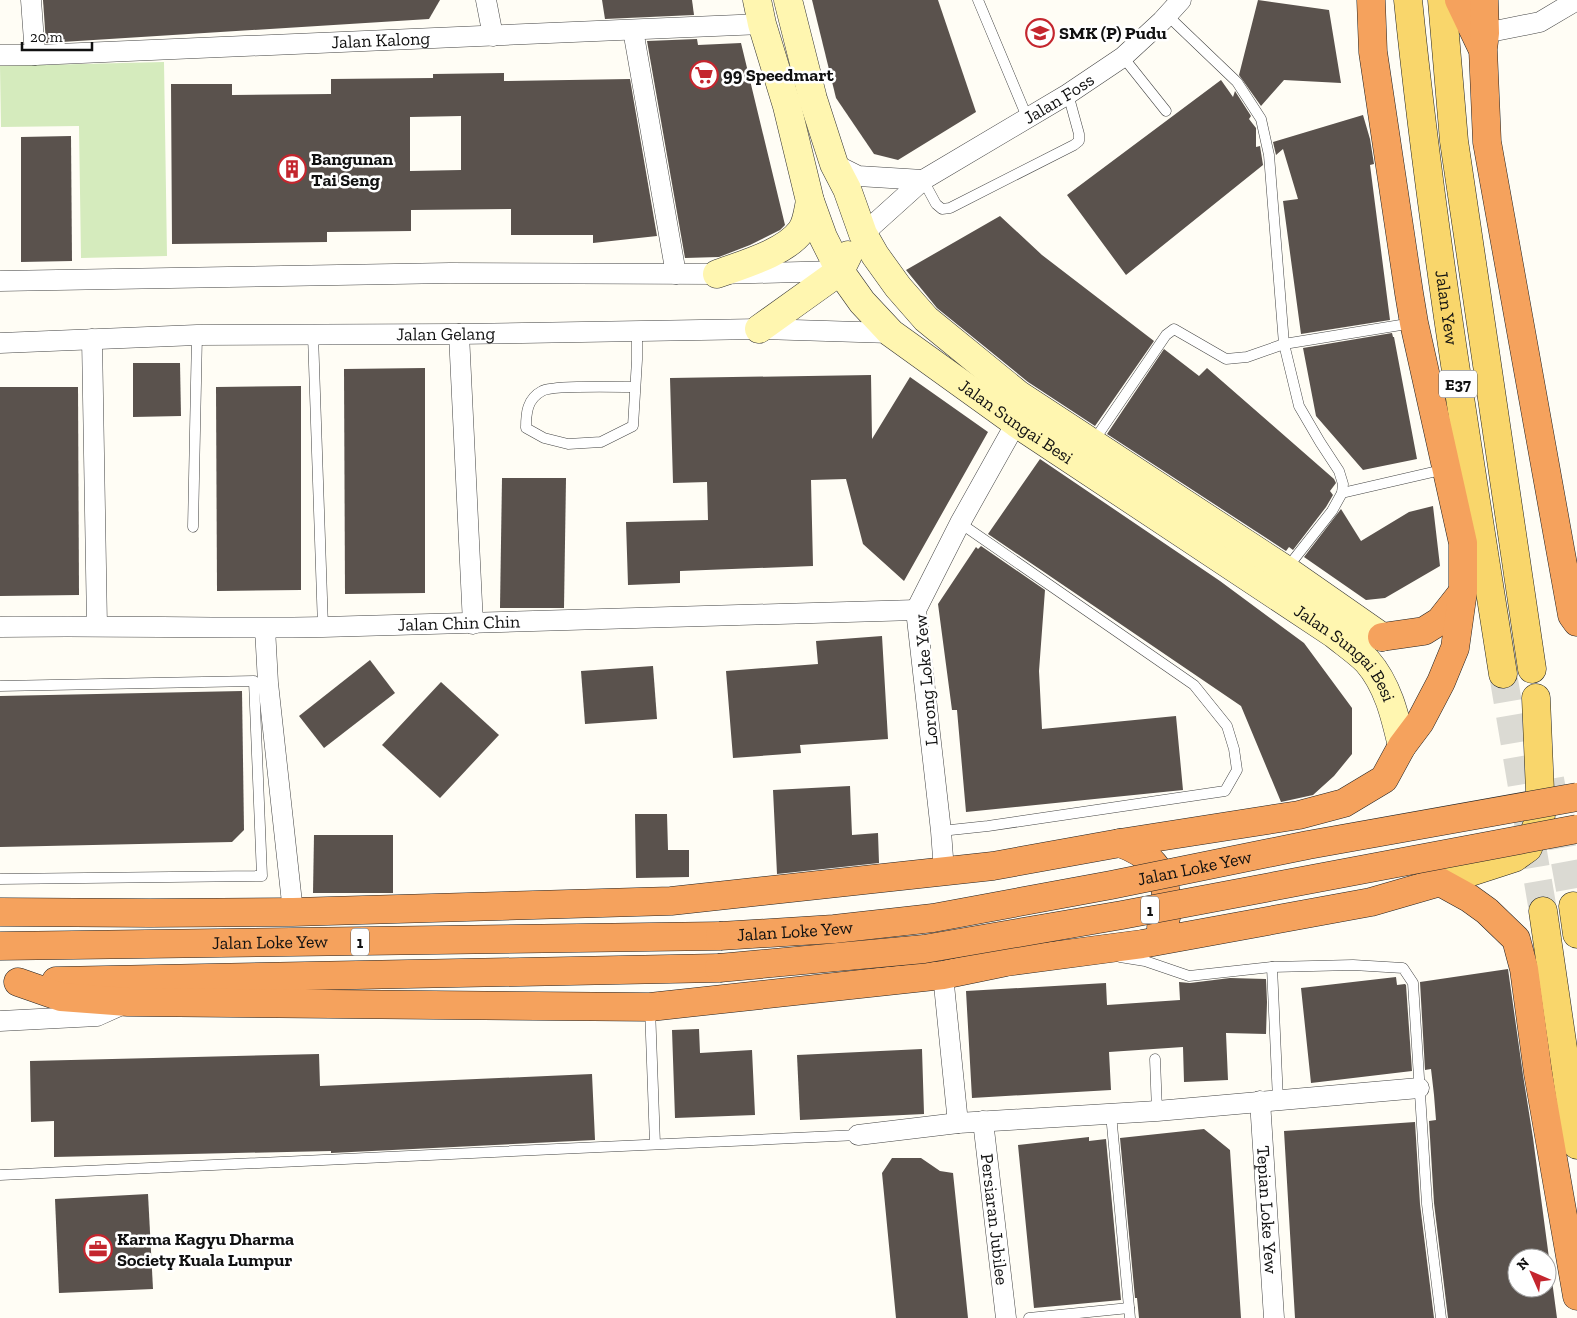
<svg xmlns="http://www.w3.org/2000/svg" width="1577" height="1318" font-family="'Zilla Slab',serif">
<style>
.green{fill:#d5ebbd}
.building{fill:#5a524d;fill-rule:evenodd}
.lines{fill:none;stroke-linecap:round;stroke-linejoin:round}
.primary-tunnel{stroke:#dbdad3;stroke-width:28;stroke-dasharray:28 14;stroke-linecap:butt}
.lane-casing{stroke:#444;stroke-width:11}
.street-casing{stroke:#444;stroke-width:21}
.secondary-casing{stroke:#333;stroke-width:29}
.primary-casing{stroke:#222;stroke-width:29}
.highway-casing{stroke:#222;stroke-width:29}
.lane{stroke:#fff;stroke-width:10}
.street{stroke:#fff;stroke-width:20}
.secondary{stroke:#fff6b0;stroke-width:28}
.primary{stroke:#f9d66b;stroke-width:28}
.highway{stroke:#f5a25d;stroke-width:28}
.highway-bridge-casing{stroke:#222;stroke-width:29;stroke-linecap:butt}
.highway-bridge{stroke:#f5a25d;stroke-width:28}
.labels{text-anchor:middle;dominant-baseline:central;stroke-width:5;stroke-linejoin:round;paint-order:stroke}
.shield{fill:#fff;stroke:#585858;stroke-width:1}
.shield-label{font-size:16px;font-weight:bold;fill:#111}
.poi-label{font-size:18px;font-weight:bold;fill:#111;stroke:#fff;text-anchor:start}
.street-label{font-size:18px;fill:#111;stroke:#fff}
</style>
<rect width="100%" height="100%" fill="#fffdf5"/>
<path class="green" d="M164 62 167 256 81 258 79 126 1 127 0 66Z"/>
<g class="building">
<path d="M43 0H440L429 19 46 43Z"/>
<path d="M602 0H692L694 15 605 19Z"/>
<path d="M812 0H938L976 112 898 160 874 154 836 98Z"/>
<path d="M1258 0 1329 10 1341 83 1284 80 1261 106 1239 75Z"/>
<path d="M697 39 698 45 741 43 785 225 780 230 750 245 719 257 685 258 647 41Z"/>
<path d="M504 73V81L630 79 657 236 593 243V235H511V209L411 210V231L327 232V242L172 244 171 84H232V95L331 94V79L433 78V74ZM461 116V170L410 171V117Z"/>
<path d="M1221 80 1233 97 1235 91 1251 116 1249 119 1256 128V147L1260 146 1263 165 1126 275 1067 195Z"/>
<path d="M1363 115 1370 139 1374 164 1370 165 1390 320 1301 334 1283 201 1298 199 1283 149 1276 155 1273 142Z"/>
<path d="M71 136 72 261 21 262V137Z"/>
<path d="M1000 216 1042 255 1154 341 1095 426 1028 382 937 308 906 270Z"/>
<path d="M1392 333 1393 337H1394L1417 459 1363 470 1316 416 1303 348Z"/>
<path d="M1164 349 1199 376 1207 368 1334 479 1336 483 1330 491 1333 495 1326 507 1293 550 1289 547 1286 551 1107 434Z"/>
<path d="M133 363H180L181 416 133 417Z"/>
<path d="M425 368V593L345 594 344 369Z"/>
<path d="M871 375 872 439 910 377 988 432 904 581 863 544 846 479 811 480 813 566 680 571V583L628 585 626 522 708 520 707 482 673 483 670 378Z"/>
<path d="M301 386V590L217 591 216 387Z"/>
<path d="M0 387H78L79 595 0 596Z"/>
<path d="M1040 459 1220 581 1304 643 1352 708V754L1334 776 1313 795 1281 802 1241 706 988 534Z"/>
<path d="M502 478H566L564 608H500Z"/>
<path d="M1433 506 1440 566 1385 598 1366 600 1304 557 1341 509 1361 541 1409 512Z"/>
<path d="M981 546 1045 590 1039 671 1042 729 1176 716 1183 790 966 812 957 710H952L938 604 976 547 978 549Z"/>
<path d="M882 636 888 739 800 745 801 753 733 758 726 671 818 664 816 641Z"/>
<path d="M370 660 395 693 324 748 299 716Z"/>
<path d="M653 666 657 719 585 724 581 671Z"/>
<path d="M441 682 499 735 440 798 382 745Z"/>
<path d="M242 691 244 830 232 842 0 847V696Z"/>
<path d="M850 786 852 835 878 833 879 863 777 874 773 790Z"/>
<path d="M635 814H667L668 850H689V877L636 878Z"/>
<path d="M314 835H393V893H313Z"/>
<path d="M1508 969 1523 1075 1533 1138 1557 1318H1448L1434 1203 1429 1121 1436 1120 1434 1095 1431 1069 1425 1070 1420 982ZM1517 1258H1547V1288H1517Z"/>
<path d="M1396 977 1397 985 1405 984 1406 985 1412 1071 1311 1083 1301 988Z"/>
<path d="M1230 978 1266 979 1267 1002 1266 1034 1226 1033 1228 1080 1184 1082 1183 1047 1109 1052 1111 1090 972 1098 966 991 1106 983 1107 1005 1180 1000 1179 982 1190 983Z"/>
<path d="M699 1029 700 1053 752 1050 755 1115 675 1118 672 1030Z"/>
<path d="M922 1049 924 1114 800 1120 797 1055Z"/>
<path d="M319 1054 320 1086 592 1074 595 1140 331 1153V1151L54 1157V1121L31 1122 30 1061Z"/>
<path d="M1415 1122 1420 1204 1434 1318H1295L1284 1131Z"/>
<path d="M1204 1129 1230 1150 1241 1318H1139L1137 1298H1135L1120 1138Z"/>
<path d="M1089 1137V1141L1106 1139 1121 1300 1034 1308 1018 1145Z"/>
<path d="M892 1158H921L940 1171 953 1173 968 1318H896L882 1173Z"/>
<path d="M148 1194 153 1289 59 1293 55 1199Z"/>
</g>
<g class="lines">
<g class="primary-tunnel">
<path d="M1503 674 1543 911"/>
<path d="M1550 779 1573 906"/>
</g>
<defs>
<g id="lane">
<path d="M978 0 1027 117"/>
<path d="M1167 15 1237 82 1261 119 1269 155 1284 344 1299 406 1320 442 1339 471 1343 484 1342 493 1332 511 1287 568"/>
<path d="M1123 57 1166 111"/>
<path d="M923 180 936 204 942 209 950 208 1074 145 1079 141V134L1068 94"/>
<path d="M313 335 323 627"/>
<path d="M635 387C620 387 551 385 542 391 527 399 526 413 526 428L544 438 568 444 601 442 633 426 637 360V331"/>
<path d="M1093 442 1166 335 1174 329 1226 359 1247 357 1284 344 1413 323"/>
<path d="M1342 493 1446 469"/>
<path d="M193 527 197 335"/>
<path d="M0 686 254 681 262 876 0 879"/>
<path d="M941 831 988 826 1225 791 1237 770 1234 749 1227 726 1194 685 960 523"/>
<path d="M1120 957 1145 961 1189 976 1272 967 1353 965 1403 968 1413 983 1427 1204 1441 1318"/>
<path d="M1272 967 1278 1100"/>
<path d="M650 1008 655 1144"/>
<path d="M1155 1059 1157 1111"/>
<path d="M1111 1114 1130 1318"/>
<path d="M0 1175 858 1135"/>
<path d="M1029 1318 1129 1308"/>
</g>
<g id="street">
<path d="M31 0 35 55"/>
<path d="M486 0 493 36"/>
<path d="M633 30 676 274"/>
<path d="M1485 33 1540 22 1577 0"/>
<path id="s1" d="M0 55H35L762 24"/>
<path d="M834 164 858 176 923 180"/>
<path id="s2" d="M863 234 923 180 1068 94 1123 57 1162 21 1181 0"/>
<path d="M0 281 450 273 717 274 840 271"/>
<path d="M459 334 473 624"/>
<path d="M92 339 97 625"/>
<path id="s3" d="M0 343 197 335 459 334 759 329 891 333"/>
<path id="s4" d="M0 627C108 625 216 629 323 627L916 610"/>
<path d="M265 628 268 683 293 912"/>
<path d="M944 871 941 831 916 610 960 523 1016 423"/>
<path d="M943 975 958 1123"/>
<path d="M0 1021 97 1016 126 1003"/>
<path id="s5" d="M1260 1101 1274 1318"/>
<path id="s6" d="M983 1121 1006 1318"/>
<path d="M858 1135 958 1123 1157 1111 1419 1088"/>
</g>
<g id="secondary">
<path id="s7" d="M757 0 762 24 787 106 810 201 823 237 840 271 862 302 891 333 1016 423 1334 634C1345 643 1357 651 1367 661 1388 685 1395 716 1402 746"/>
<path d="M788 0 813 99 834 164 847 189 863 234 875 255 898 287 926 319 1019 395 1286 570 1382 637"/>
<path d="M717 274C741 265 785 253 801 231 807 223 808 210 810 201"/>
<path d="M759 329 840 271 848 255"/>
</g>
<g id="primary">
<path id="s8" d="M1408 0C1431 226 1468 450 1503 674"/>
<path d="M1442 0 1454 141 1532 669"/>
<path d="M1440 882 1514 858 1528 848 1541 815 1536 698"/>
<path d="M1573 906 1577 934"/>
<path d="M1543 911 1577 1145"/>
</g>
<g id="highway">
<path d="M1459 0 1481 46"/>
<path d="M1484 0 1485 33 1483 49 1487 142 1572 615 1577 622"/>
<path d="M1382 637 1424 631 1440 621 1462 593"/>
<path d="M1120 843C1150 854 1164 869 1167 901 1168 909 1167 921 1161 928"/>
<path d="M0 912 150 913 293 912 671 901 993 866 1120 843 1299 815 1344 803 1384 779 1402 746 1420 722 1441 682 1455 648 1463 591V543L1414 323 1409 293 1373 52 1371 0"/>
<path id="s9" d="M0 946 720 936"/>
<path d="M56 981 719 968"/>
<path d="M18 982 61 997 128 1002 650 1007 943 975 1006 962 1142 944 1371 902 1440 882 1469 898 1487 911 1516 939 1524 969 1538 1073 1577 1296"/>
</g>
</defs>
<use href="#lane" class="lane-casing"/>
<use href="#street" class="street-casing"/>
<use href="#secondary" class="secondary-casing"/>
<use href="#primary" class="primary-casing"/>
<use href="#highway" class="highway-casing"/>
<use href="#lane" class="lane"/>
<use href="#street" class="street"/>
<use href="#secondary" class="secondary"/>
<use href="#primary" class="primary"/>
<use href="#highway" class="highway"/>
<defs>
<g id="highway-bridge">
<path id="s10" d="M720 936 834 929 933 918 1111 885 1308 845 1577 797"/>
<path d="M719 968 924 949 1122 915 1577 829"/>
</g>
</defs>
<use href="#highway-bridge" class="highway-bridge-casing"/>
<use href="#highway-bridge" class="highway-bridge"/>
</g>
<defs>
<symbol id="school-ring" viewBox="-11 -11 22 22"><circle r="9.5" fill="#fff" stroke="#c4262e" stroke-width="1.5"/><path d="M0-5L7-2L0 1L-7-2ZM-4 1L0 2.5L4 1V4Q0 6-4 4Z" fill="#c4262e"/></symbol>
<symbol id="supermarket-ring" viewBox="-11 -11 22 22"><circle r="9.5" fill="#fff" stroke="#c4262e" stroke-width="1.5"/><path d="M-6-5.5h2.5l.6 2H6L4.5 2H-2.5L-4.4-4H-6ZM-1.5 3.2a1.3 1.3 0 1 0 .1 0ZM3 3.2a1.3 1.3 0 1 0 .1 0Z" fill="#c4262e"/></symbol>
<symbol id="building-ring" viewBox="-11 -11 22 22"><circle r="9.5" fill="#fff" stroke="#c4262e" stroke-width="1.5"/><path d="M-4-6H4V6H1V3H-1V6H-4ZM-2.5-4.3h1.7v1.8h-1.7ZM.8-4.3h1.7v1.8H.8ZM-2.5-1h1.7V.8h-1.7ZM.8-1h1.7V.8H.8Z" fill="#c4262e"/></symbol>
<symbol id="office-ring" viewBox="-11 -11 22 22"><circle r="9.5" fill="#fff" stroke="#c4262e" stroke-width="1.5"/><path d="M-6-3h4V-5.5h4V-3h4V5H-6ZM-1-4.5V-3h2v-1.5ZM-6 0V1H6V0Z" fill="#c4262e"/></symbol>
</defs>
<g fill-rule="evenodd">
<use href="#school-ring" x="1024" y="17" width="32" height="32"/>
<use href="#supermarket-ring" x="688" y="59" width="32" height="32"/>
<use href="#building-ring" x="276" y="153" width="32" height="32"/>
<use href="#office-ring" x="82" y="1233" width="32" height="32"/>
</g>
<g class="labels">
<g class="shield">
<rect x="1439" y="370.5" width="38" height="27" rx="4"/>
<rect x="1141" y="896.5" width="18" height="27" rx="4"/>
<rect x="351" y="928.5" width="18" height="27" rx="4"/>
</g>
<g class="shield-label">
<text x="1458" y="384">E37</text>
<text x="1150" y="910">1</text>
<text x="360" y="942">1</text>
</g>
<g class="poi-label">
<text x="1059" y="33">SMK (P) Pudu</text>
<text x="723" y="75">99 Speedmart</text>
<text x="311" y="159">Bangunan<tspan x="311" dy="21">Tai Seng</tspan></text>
<text x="117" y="1239">Karma Kagyu Dharma<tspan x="117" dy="21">Society Kuala Lumpur</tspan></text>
</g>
<g class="street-label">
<text stroke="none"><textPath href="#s1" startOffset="381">Jalan Kalong</textPath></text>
<text stroke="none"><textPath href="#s2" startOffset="239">Jalan Foss</textPath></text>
<text stroke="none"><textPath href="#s8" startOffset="310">Jalan Yew</textPath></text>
<text stroke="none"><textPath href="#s3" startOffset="446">Jalan Gelang</textPath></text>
<text stroke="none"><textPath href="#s7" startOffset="518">Jalan Sungai Besi</textPath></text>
<text stroke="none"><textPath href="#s4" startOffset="459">Jalan Chin Chin</textPath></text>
<text stroke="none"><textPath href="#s7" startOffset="922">Jalan Sungai Besi</textPath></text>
<text transform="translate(926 680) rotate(-95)">Lorong Loke Yew</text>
<text stroke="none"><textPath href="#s10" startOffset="480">Jalan Loke Yew</textPath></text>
<text stroke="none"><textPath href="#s10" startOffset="75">Jalan Loke Yew</textPath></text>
<text stroke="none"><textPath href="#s9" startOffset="270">Jalan Loke Yew</textPath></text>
<text stroke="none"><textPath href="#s5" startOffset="109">Tepian Loke Yew</textPath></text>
<text stroke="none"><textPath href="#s6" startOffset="99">Persiaran Jubilee</textPath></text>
</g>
</g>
<g transform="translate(1532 1273) rotate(315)"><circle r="24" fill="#ffffff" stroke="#a0a0a0"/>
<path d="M0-4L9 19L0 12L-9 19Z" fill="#c4262e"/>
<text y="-8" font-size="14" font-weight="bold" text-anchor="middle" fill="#111111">N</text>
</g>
<path d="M22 42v8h70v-8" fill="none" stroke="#111111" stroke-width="2.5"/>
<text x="30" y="42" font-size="15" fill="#111111" stroke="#ffffff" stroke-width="4" paint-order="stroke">20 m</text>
</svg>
